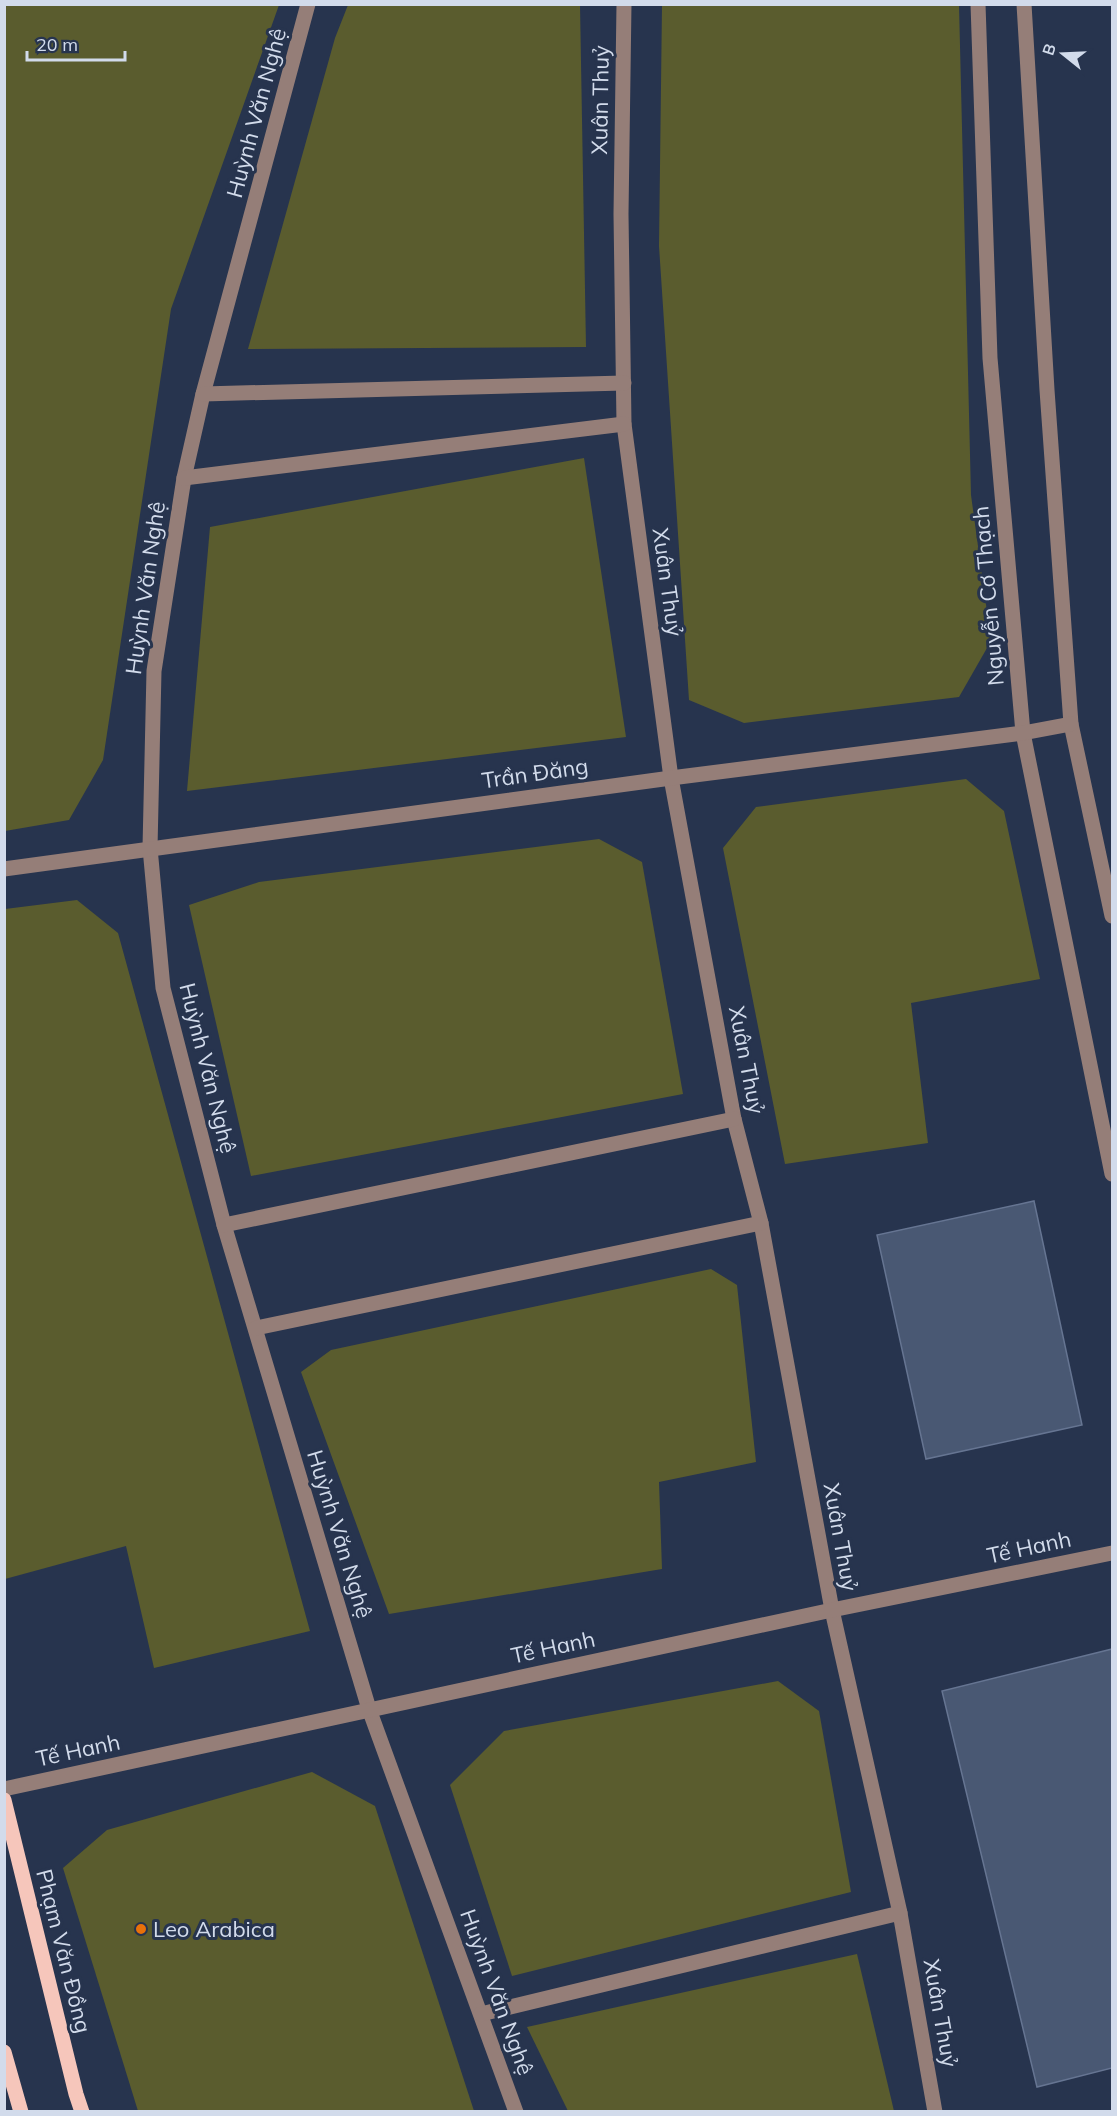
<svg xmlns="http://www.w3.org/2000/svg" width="1117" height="2116" font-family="Mulish,sans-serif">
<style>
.green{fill:#5a5c2e}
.building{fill:#495873;stroke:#667592;stroke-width:1.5}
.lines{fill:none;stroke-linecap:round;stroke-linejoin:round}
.minor{stroke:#957e78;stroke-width:15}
.major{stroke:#f6c6bb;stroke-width:15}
.food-dot{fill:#e8710a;stroke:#27344e;stroke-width:2}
.labels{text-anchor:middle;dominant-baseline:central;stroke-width:6;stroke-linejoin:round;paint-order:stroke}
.street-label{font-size:22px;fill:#d2dbeb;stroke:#27344e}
.poi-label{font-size:22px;fill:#d2dbeb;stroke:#27344e;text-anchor:start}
</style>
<rect width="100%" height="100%" fill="#27344e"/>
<g class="green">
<path d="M5 4 279 5 171 309 103 760 69 820 5 831Z"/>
<path d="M348 5H580L586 347 248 349 335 38Z"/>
<path d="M662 5H959L971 495 991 641 959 697 744 723 689 700 659 246Z"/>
<path d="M584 458 626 737 187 791 210 527Z"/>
<path d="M966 779 1004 811 1040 979 911 1003 928 1143 785 1164 723 848 756 807Z"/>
<path d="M599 839 642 862 683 1094 251 1176 189 905 259 882Z"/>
<path d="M77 900 118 933 310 1631 154 1668 126 1546 5 1579V909Z"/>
<path d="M711 1269 737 1285 756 1462 659 1482 662 1569 389 1614 301 1372 331 1350Z"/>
<path d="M778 1681 819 1711 851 1892 512 1976 450 1785 504 1731Z"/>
<path d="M312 1772 375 1806 474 2111H138L63 1868 107 1830Z"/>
<path d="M857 1954 894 2111H568L527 2027Z"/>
</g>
<g class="building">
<path d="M1034 1201 1082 1425 926 1459 877 1235Z"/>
<path d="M1112 1649V2068L1037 2087 942 1691Z"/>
</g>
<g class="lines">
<g class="minor">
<path d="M308 4 203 394 184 478 154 671 150 848 163 988 224 1225 369 1709 516 2112"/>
<path d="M624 4 621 214 624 424 671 778 734 1119 761 1223 832 1610 900 1913 935 2112"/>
<path d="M978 4 990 358 1023 733 1112 1174"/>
<path d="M1024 4 1047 390 1071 724 1112 916"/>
<path d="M203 394 624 383"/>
<path d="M184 478 624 424"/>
<path d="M4 869 671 778 1023 733 1071 724"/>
<path d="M224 1225 734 1119"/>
<path d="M256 1328 761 1223"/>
<path d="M4 1789 832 1610 1112 1553"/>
<path d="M481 2014 900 1913"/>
</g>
<g class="major">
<path d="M4 1800 76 2094 82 2112"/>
<path d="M4 2052 21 2112"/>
</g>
</g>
<circle class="food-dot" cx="141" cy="1929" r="6"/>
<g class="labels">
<g class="street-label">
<text transform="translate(600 100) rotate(-89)">Xuân Thuỷ</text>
<text transform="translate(256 113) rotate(-75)">Huỳnh Văn Nghệ</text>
<text transform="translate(668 582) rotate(82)">Xuân Thuỷ</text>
<text transform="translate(145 588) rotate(-82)">Huỳnh Văn Nghệ</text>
<text transform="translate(988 596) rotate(-95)">Nguyễn Cơ Thạch</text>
<text transform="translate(535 773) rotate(-8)">Trần Đăng</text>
<text transform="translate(747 1060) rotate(79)">Xuân Thuỷ</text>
<text transform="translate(208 1068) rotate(76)">Huỳnh Văn Nghệ</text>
<text transform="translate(340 1534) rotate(73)">Huỳnh Văn Nghệ</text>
<text transform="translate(841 1537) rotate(80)">Xuân Thuỷ</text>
<text transform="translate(1029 1547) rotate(-12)">Tế Hanh</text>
<text transform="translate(553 1647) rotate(-12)">Tế Hanh</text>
<text transform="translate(78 1750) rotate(-12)">Tế Hanh</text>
<text transform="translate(64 1951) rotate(76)">Phạm Văn Đồng</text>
<text transform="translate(497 1992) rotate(70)">Huỳnh Văn Nghệ</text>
<text transform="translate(941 2013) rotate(80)">Xuân Thuỷ</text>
</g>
<g class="poi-label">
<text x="153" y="1929">Leo Arabica</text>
</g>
</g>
<rect width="1117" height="2116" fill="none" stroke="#d2dbeb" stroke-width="12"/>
<g transform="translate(1063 54) rotate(288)" stroke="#27344e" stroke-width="4.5" paint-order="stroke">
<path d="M0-4.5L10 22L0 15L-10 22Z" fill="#d2dbeb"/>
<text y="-9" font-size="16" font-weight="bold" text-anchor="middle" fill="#d2dbeb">B</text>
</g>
<path d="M27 51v9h98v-9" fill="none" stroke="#d2dbeb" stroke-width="3"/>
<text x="36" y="51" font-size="18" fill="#d2dbeb" stroke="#27344e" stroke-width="4.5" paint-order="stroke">20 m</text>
</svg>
